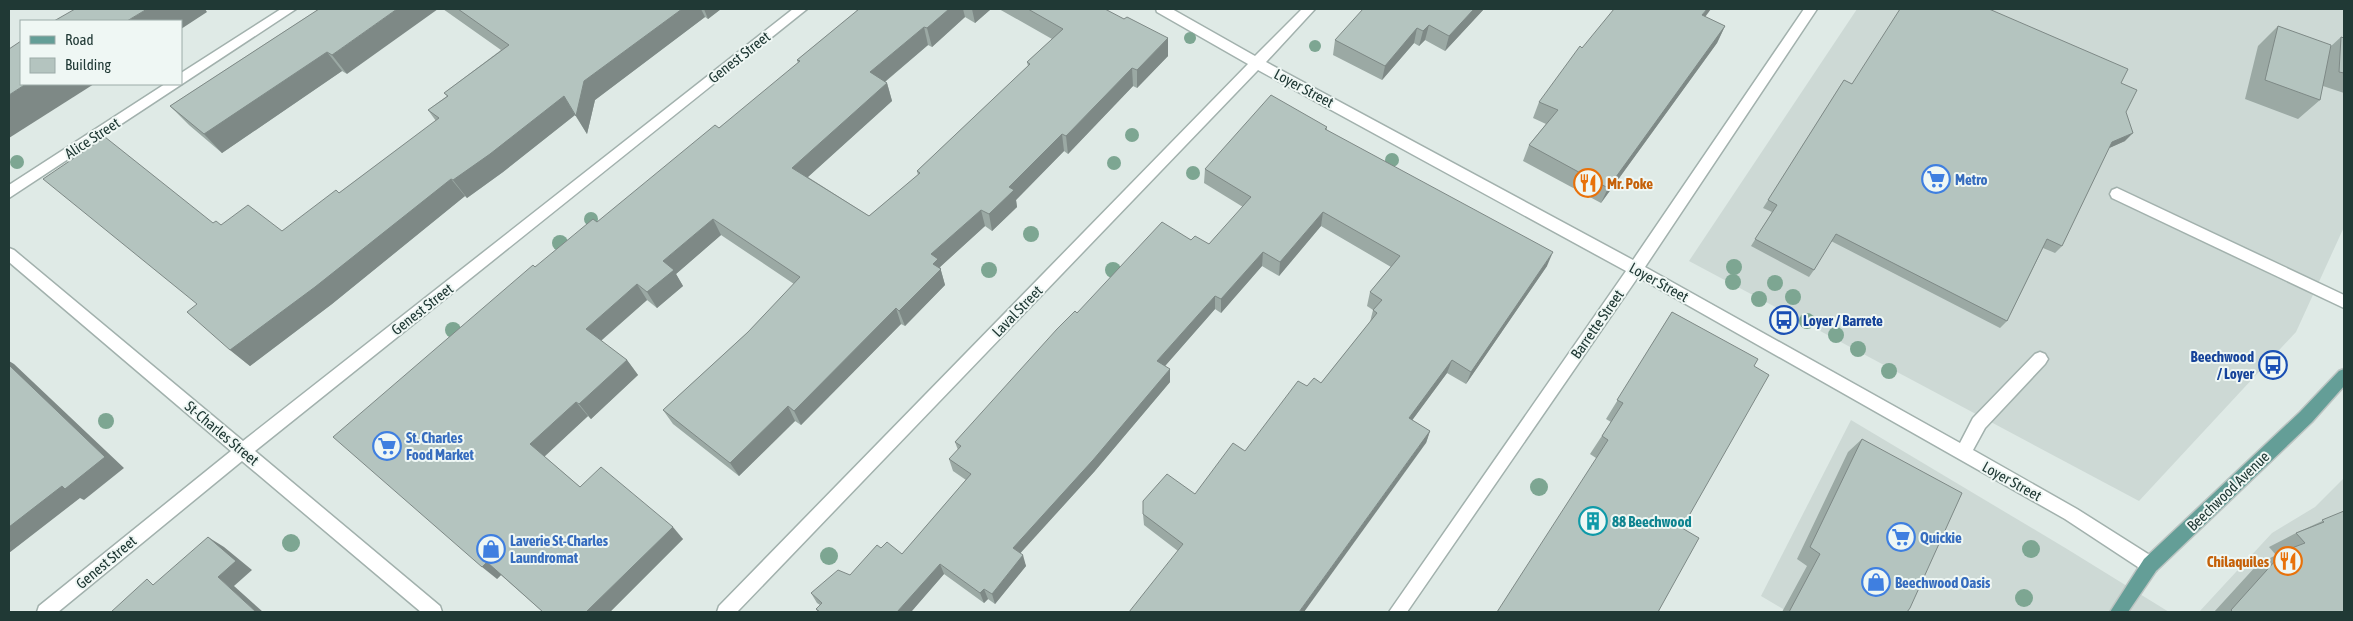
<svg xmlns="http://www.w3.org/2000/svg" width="2353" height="621" font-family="'Asap Condensed',sans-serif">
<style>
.built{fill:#cdd9d5}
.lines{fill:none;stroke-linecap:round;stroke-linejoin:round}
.minor-casing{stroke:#a2b1ad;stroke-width:3}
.major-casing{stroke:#bcc4c2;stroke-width:3}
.minor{fill:#fff;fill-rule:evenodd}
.major{fill:#649e97;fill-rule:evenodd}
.tree{fill:#7da692}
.wall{fill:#9ba9a4}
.shaded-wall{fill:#7e8986}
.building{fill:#b4c4bf;stroke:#7e8986}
.labels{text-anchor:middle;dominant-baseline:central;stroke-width:4;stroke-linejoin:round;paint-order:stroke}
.street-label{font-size:15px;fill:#203935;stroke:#eff7f4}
.shop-label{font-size:15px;font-weight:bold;fill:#366cbe;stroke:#eff7f4;text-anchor:start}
.food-label{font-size:15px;font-weight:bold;fill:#c56008;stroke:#eff7f4;text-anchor:start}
.transit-label{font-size:15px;font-weight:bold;fill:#164399;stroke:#eff7f4;text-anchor:start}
.culture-label{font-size:15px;font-weight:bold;fill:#0d838f;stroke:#eff7f4;text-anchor:start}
</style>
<rect width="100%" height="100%" fill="#dfeae6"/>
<g class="built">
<path d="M1857 9H2344V227L2296 332 2139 501 1689 261Z"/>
<path d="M1851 420 2067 549 2169 612H1788L1761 596Z"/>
<path d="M2344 478V612H2199L2272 533 2315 507Z"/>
</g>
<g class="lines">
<defs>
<g id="minor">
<path d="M281 9H296L9 198V185L165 84H181V73Z"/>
<path d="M793 9H807L255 451 440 606 442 612H421L242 461 58 612H37L39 606 231 451 9 262V248L14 250 243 441Z"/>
<path d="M1156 9H1172L1255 56 1302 9H1315L1266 62 1633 260 1804 9H1817L1645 267 1960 443 1973 418 2035 354 2040 352 2045 354 2048 359 2045 364 1985 428 1973 450 2077 509 2156 559 2158 565 2156 571 2150 573 2144 571 2065 519 1638 277 1407 612H1389L1626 271 1258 70 737 612H717L719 606 1248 64 1157 12Z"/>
<path d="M2117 188 2344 295V308L2112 198 2110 194 2112 190Z"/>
</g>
<path id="major" d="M2344 369V386L2312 422 2156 571 2128 612H2110L2144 559 2300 412 2339 371Z"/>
</defs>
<use href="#minor" class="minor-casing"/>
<use href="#major" class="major-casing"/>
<use href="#minor" class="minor"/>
<use href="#major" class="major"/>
</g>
<g class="tree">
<circle cx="1190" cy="38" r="6"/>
<circle cx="1315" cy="46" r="6"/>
<circle cx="1132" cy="135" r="7"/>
<circle cx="1392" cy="160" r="7"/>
<circle cx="17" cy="162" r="7"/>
<circle cx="1114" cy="163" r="7"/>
<circle cx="1193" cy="173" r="7"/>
<circle cx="591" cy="219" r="7"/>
<circle cx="1031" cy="234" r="8"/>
<circle cx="560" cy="243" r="8"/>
<circle cx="1734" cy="267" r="8"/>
<circle cx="989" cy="270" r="8"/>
<circle cx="1113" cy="270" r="8"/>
<circle cx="1733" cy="282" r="8"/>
<circle cx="1775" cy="283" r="8"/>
<circle cx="1793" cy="297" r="8"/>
<circle cx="1759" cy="299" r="8"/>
<circle cx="1807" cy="321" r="8"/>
<circle cx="453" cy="330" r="8"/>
<circle cx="1836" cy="335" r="8"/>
<circle cx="1858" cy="349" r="8"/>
<circle cx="1889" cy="371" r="8"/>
<circle cx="106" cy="421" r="8"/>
<circle cx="1539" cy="487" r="9"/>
<circle cx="291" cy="543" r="9"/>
<circle cx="2031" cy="549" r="9"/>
<circle cx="829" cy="556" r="9"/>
<circle cx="2024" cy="598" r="9"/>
</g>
<g class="wall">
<path d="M319 9 347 74 342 71 222 153 189 125 170 106Z"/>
<path d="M443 9H721L708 19 705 17 595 100 587 134 575 115 503 172 467 198 465 196 332 304 250 366 230 350 197 305 213 223 221 225 282 231 339 193 436 121 428 110 447 96 444 93 501 50Z"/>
<path d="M856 9H991L975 23 965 17 932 47 928 45 885 82 887 83 892 101 808 177 869 216 918 175 917 171 1028 66 1027 62 1052 39 999 9H1105L1168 56 1137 88 1133 86 1068 154 1064 151 1016 200 1017 207 992 231 985 226 940 267 945 285 905 326 901 324 801 425 795 421 739 476 673 424 663 410 748 332 794 284 721 235 676 274 683 286 657 308 647 300 601 341 627 360 638 375 591 419 588 416 544 456 580 487 683 539 610 612H543L501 575 497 579 535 267 597 222 737 114 798 63 797 60 857 11Z"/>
<path d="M1484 9 1445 51 1425 40 1419 46 1414 43 1382 80 1333 55 1335 40Z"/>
<path d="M1705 17 1725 26 1717 43 1601 203 1523 161 1529 145 1546 124 1533 118 1539 102Z"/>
<path d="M2278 26 2330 47 2341 37 2344 38V93L2323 86V82L2320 100 2298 119 2245 99 2258 46Z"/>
<path d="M1844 80 1852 84 2121 83 2126 112 2125 141 2109 148 2062 246 2055 253 2043 248 2007 321 2000 328 1831 241 1814 270 1809 277 1751 246 1772 212 1763 208Z"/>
<path d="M1327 127V130L1547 266 1466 384 1447 373 1412 420 1430 431 1426 443 1178 551 1144 525 1143 514 1195 494 1245 451 1307 386 1321 383 1370 322 1373 310 1367 306 1370 292 1391 267 1321 226 1279 276 1262 266 1221 313 1215 309 1165 366 1170 382 1094 472 1020 553 1026 566 995 604 988 599 984 603 944 574 911 612H818L816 609 820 605 817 603 811 593 850 575 881 548 902 554 966 480 953 471 949 459 958 450 955 442 1077 313 1191 240 1209 244 1243 207 1204 183 1205 169Z"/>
<path d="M1672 312 1754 366 1682 528 1596 458 1590 454 1611 422 1606 419Z"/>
<path d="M1862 439 1907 612H1782L1807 566 1797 559 1848 452Z"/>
<path d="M2344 511V612H2214L2257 565 2276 555 2269 547 2296 533Z"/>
</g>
<g class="shaded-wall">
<path d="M147 9H205L207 12 181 29V21H127Z"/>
<path d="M397 9H438L347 74 332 55Z"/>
<path d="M682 9H701L705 17 595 100 587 134 576 116 584 81Z"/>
<path d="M704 9H721L708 19Z"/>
<path d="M949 9H963L965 17 932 47 927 28Z"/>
<path d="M972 9H991L975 23Z"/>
<path d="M1474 9H1484L1445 51 1449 36Z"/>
<path d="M1707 9H1711L1694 32 1702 15Z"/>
<path d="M1429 25 1425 40 1419 46 1423 31Z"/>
<path d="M1725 26 1717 43 1601 203 1608 188Z"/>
<path d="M924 27 928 45 875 90 870 72Z"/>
<path d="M1417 28 1414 43 1382 80 1385 66Z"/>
<path d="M1168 38V56L1137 88V70Z"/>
<path d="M327 52 342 71 222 153 204 134Z"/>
<path d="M1132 68 1133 86 1068 154 1066 136Z"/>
<path d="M887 83 892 101 799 185 792 168Z"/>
<path d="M26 84H94L9 138V95Z"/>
<path d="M564 96 575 115 503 172 467 198 453 180Z"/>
<path d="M2133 133 2125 141 2105 150 2112 142Z"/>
<path d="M1062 134 1064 151 1016 200 1017 207 992 231 989 214 1009 187Z"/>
<path d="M451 179 465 196 332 304 250 366 230 350Z"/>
<path d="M981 210 985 226 940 267 945 285 905 326 899 311 933 264 931 254Z"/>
<path d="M1323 212 1321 226 1279 276 1280 262Z"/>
<path d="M713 219 721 235 676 274 683 286 657 308 647 292 663 261Z"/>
<path d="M1263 252 1262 266 1221 313V299Z"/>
<path d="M1553 252 1547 266 1466 384 1471 372Z"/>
<path d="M637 284 647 300 597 344 586 329Z"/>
<path d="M1215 296V309L1158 374 1157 361Z"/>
<path d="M896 308 901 324 801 425 794 411Z"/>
<path d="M627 360 638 375 591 419 579 404Z"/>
<path d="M1452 360 1447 373 1405 430 1409 418Z"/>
<path d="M9 361 14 364 124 468 84 500 80 498 9 553Z"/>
<path d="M1170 369V382L1094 472 1016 558 1013 548Z"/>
<path d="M576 402 588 416 543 458 530 444Z"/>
<path d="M788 406 795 421 739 476 730 463Z"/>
<path d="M1430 431 1426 443 1304 612H1299Z"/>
<path d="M673 527 683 539 610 612H586Z"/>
<path d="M208 537 224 547 252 570 234 586 263 612H256L218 577Z"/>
<path d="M1023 555 1026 566 995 604 992 594Z"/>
<path d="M487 562 502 574 497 579 482 567Z"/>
<path d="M940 564 944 574 911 612H897Z"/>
<path d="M984 589 988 599 984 603 980 593Z"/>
</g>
<g class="building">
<path d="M75 9H147L127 21H54Z"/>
<path d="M319 9H397L332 55 327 52 204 134 170 106Z"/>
<path d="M458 9H682L584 81 576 116 564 96 490 154 453 180 451 179 315 287 230 350 187 312 197 304 43 179 105 137 213 223 216 221 221 225 248 205 282 231 336 190 339 193 439 118 428 110 448 96 444 93 509 45Z"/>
<path d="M859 9H949L927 28 924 27 870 72 887 83 792 168 869 216 920 173 917 171 1030 64 1027 62 1063 29 1028 9H1105L1124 19 1127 17 1168 38 1137 70 1132 68 1066 136 1062 134 1009 187 1014 190 989 214 981 210 931 254 938 259 933 264 941 269 899 311 896 308 794 411 788 406 730 463 663 410 748 332 800 277 713 219 663 261 674 270 647 292 637 284 586 329 627 360 579 404 576 402 530 444 580 487 601 467 673 527 586 612H543L487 562 482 567 333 437 533 265 535 267 593 219 597 222 715 125 719 128 800 61 797 60Z"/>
<path d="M1363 9H1474L1449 36 1429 25 1423 31 1417 28 1385 66 1335 40Z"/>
<path d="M1614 9H1707L1702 15 1725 26 1608 188 1529 145 1558 110 1539 102 1580 46 1582 48Z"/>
<path d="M1900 9H1989L2128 69 2121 83 2137 90 2126 112 2133 133 2112 142 2062 246 2047 239 2007 321 1836 234 1814 270 1755 239 1777 205 1768 200 1844 80 1852 84Z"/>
<path d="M2278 26 2331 45 2320 100 2265 80Z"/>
<path d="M2341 37 2344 38V73L2339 72Z"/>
<path d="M21 41V84H26L9 95V49Z"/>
<path d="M1271 95 1327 127 1325 129 1553 252 1471 372 1452 360 1409 418 1430 431 1299 612H1129L1183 544 1143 514V501L1167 474 1195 494 1233 443 1245 451 1298 381 1307 386 1314 378 1321 383 1377 313 1373 310 1382 300 1370 292 1400 256 1323 212 1280 262 1263 252 1221 299 1215 296 1157 361 1170 369 1093 460 1013 548 1023 555 992 594 984 589 980 593 940 564 897 612H820L816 609 822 603 811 593 838 570 850 575 877 545 881 548 887 542 902 554 971 474 949 459 961 446 955 442 1057 329 1075 311 1077 313 1162 222 1191 240 1195 236 1209 244 1251 197 1205 169Z"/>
<path d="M1672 312 1758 359 1754 366 1769 375 1682 528 1699 538 1658 612H1497L1608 440 1602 436 1623 403 1617 400Z"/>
<path d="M9 365 105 457 65 489 62 486 9 527Z"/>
<path d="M1862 439 1962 493 1910 608 1907 612H1789L1820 554 1810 547Z"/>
<path d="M2344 511V612H2233L2231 610 2284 551 2305 543 2296 533 2324 522 2322 520Z"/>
<path d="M208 537 236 561 218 577 256 612H111L147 579 153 585Z"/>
</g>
<defs>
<symbol id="supermarket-ring" viewBox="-11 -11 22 22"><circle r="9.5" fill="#eff7f4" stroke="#3f7fe0" stroke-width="1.5"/><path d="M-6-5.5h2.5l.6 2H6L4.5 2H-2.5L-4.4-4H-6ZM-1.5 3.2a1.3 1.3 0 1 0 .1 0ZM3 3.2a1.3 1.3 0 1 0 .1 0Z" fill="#3f7fe0"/></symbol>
<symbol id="restaurant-ring" viewBox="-11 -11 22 22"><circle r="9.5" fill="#eff7f4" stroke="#e8710a" stroke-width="1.5"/><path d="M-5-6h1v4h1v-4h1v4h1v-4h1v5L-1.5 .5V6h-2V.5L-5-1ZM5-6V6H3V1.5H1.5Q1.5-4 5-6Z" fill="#e8710a"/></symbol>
<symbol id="bus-ring" viewBox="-11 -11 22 22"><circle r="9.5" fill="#eff7f4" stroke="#1a4fb4" stroke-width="1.5"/><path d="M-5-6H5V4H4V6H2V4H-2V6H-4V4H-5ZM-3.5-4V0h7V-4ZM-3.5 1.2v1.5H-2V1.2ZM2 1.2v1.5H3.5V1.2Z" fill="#1a4fb4"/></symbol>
<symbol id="building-ring" viewBox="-11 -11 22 22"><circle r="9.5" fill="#eff7f4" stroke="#0f9aa8" stroke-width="1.5"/><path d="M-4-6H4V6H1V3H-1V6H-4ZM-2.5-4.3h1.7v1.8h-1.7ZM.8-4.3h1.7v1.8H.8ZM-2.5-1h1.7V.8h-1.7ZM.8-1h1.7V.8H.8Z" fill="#0f9aa8"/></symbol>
<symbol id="shop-ring" viewBox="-11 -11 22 22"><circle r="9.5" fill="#eff7f4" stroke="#3f7fe0" stroke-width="1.5"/><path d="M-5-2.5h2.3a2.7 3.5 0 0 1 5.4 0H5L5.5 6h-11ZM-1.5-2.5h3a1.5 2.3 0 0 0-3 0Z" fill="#3f7fe0"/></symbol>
</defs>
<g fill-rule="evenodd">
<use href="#supermarket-ring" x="1920" y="163" width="32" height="32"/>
<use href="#restaurant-ring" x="1572" y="167" width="32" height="32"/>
<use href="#bus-ring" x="1768" y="304" width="32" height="32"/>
<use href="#bus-ring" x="2257" y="349" width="32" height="32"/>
<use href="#supermarket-ring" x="371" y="430" width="32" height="32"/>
<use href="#building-ring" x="1577" y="505" width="32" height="32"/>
<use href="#supermarket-ring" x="1885" y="521" width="32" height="32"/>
<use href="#shop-ring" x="475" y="533" width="32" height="32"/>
<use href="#restaurant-ring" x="2272" y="545" width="32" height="32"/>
<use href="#shop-ring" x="1860" y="566" width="32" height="32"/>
</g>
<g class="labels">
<g class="street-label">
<text transform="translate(739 57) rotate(-38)">Genest Street</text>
<text transform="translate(1304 88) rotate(28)">Loyer Street</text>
<text transform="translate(92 138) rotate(-33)">Alice Street</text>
<text transform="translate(1659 282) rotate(29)">Loyer Street</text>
<text transform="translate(422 309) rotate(-38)">Genest Street</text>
<text transform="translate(1017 311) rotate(-46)">Laval Street</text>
<text transform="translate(1597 324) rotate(-55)">Barrette Street</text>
<text transform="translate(222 433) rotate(40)">St-Charles Street</text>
<text transform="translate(2012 481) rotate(29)">Loyer Street</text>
<text transform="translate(2228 491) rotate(-44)">Beechwood Avenue</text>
<text transform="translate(106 562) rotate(-40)">Genest Street</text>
</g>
<g class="shop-label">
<text x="1955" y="179">Metro</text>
<text x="406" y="437">St. Charles<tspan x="406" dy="17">Food Market</tspan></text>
<text x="1920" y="537">Quickie</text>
<text x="510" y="540">Laverie St-Charles<tspan x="510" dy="17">Laundromat</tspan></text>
<text x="1895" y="582">Beechwood Oasis</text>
</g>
<g class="food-label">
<text x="1607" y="183">Mr. Poke</text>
<text x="2269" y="561" text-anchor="end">Chilaquiles</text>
</g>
<g class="transit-label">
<text x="1803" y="320">Loyer / Barrete</text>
<text x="2254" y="356" text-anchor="end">Beechwood<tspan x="2254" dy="17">/ Loyer</tspan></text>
</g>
<g class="culture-label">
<text x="1612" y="521">88 Beechwood</text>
</g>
</g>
<rect width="2353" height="621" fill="none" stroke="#203935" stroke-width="20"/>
<rect x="20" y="20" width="162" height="65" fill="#eff7f4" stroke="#9caba8"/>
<rect x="30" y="36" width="25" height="8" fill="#649e97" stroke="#9caba8"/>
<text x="65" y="45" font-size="15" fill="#203935">Road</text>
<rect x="30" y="58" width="25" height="15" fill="#b4c4bf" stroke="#9caba8"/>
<text x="65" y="70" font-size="15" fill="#203935">Building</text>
</svg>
